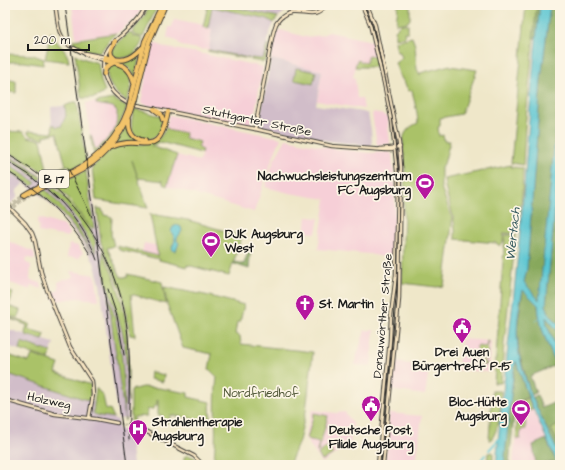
<svg xmlns="http://www.w3.org/2000/svg" width="565" height="470" font-family="'Architects Daughter',sans-serif">
<style>
.built{fill:#f6cfd7}
.industrial{fill:#d1bdc9}
.green{fill:#aac267;stroke:#636f42}
.forest{fill:#87a85c;stroke:#52623c}
.water{fill:#59c5d2;stroke:#3a7077}
.lines{fill:none;stroke-linecap:round;stroke-linejoin:round}
.stream{stroke:#59c5d2;stroke-width:1}
.canal{stroke:#59c5d2;stroke-width:2}
.secondary-tunnel{stroke:#c5bea6;stroke-width:2.5;stroke-dasharray:2.5 1;stroke-linecap:butt}
.highway-tunnel{stroke:#c5bea6;stroke-width:4;stroke-dasharray:4 2;stroke-linecap:butt}
.secondary-casing{stroke:#3c3a36;stroke-width:4.5}
.highway-casing{stroke:#3c3a36;stroke-width:6}
.secondary{stroke:#fae7c3;stroke-width:2.5}
.highway{stroke:#f2c36a;stroke-width:4}
.tram{stroke:#1c1c1c;stroke-width:1}
.rail{stroke:#1c1c1c;stroke-width:1}
.highway-bridge-casing{stroke:#3c3a36;stroke-width:6;stroke-linecap:butt}
.highway-bridge{stroke:#f2c36a;stroke-width:4}
.labels{text-anchor:middle;dominant-baseline:central;stroke-width:3.5;stroke-linejoin:round;paint-order:stroke}
.shield{fill:#fcf5e5;stroke:#5f5d58;stroke-width:1}
.shield-label{font-size:11px;font-weight:bold;fill:#1c1c1c}
.street-label{font-size:12px;fill:#1c1c1c;stroke:#fcf5e5}
.poi-label{font-size:12px;font-weight:bold;fill:#1c1c1c;stroke:#fcf5e5;text-anchor:start}
.park-label{font-size:12px;fill:#4e5636;stroke:#fcf5e5}
.water-label{font-size:13px;font-style:italic;fill:#31575c;stroke:#fcf5e5}
</style>
<rect width="100%" height="100%" fill="#fcf5e5"/>
<filter id="ink" filterUnits="userSpaceOnUse"><feTurbulence type="fractalNoise" baseFrequency=".025" numOctaves="2"/><feDisplacementMap in="SourceGraphic" scale="8" xChannelSelector="R" yChannelSelector="G"/><feConvolveMatrix kernelMatrix="1 2 1 2 8 2 1 2 1" color-interpolation-filters="sRGB"/></filter>
<filter id="wash" filterUnits="userSpaceOnUse"><feTurbulence type="fractalNoise" baseFrequency=".012" numOctaves="4" result="noise"/><feDisplacementMap in="SourceGraphic" scale="16" xChannelSelector="R" yChannelSelector="G"/><feGaussianBlur stdDeviation="0.9" result="paint"/><feColorMatrix in="noise" values="0 0 0 0 0 0 0 0 0 0 0 0 0 0 0 0 0 1.4 0 .05"/><feComposite in="paint" operator="in"/></filter>
<g filter="url(#wash)">
<rect width="100%" height="100%" fill="#efe7c9"/>
<g class="built">
<path d="M72 5H143L135 19 117 33 76 38Z"/>
<path d="M174 19 204 25V27L212 29 209 50 203 49V50L181 46 177 41 167 38 169 27H172Z"/>
<path d="M280 30 306 37 322 35 329 32 372 41 375 56 368 55 366 63 357 61 353 77 355 78 357 98H362L364 109 317 101 322 71 271 59 277 32Z"/>
<path d="M152 42 167 48 199 53 263 67 253 123 249 124 149 106 141 103Z"/>
<path d="M113 99 126 106V109L120 123 113 135 104 145H102L98 150 95 149 93 141 90 135 86 103Z"/>
<path d="M374 112 389 117 388 125 390 142 389 144 377 145 372 114Z"/>
<path d="M169 115 281 138 267 173 254 212 167 186 177 155 200 161 202 150 198 147 200 141 184 138 185 133 171 131 166 127Z"/>
<path d="M286 139 329 148 370 153 389 152 392 154 395 187 394 259 369 254 318 249 326 199 289 193 265 187 274 160Z"/>
<path d="M307 217 319 218 316 233 305 232Z"/>
<path d="M39 218 64 226 69 233 68 237 38 232 39 226 37 223Z"/>
<path d="M5 240 34 252 35 260 27 257 25 262 31 265 30 280 41 283 42 289 31 285 30 290 5 281Z"/>
<path d="M144 243 155 245 158 256 142 253Z"/>
<path d="M69 244 78 246 83 253 79 258 67 257Z"/>
<path d="M71 271 95 275 99 300 77 298 55 301 51 293 59 290 58 282 73 277Z"/>
<path d="M365 330H374L371 366 354 365Z"/>
<path d="M462 339 491 341 489 372 457 370Z"/>
<path d="M393 362 428 366 429 369 425 395 391 390Z"/>
<path d="M312 410 336 413 345 412 353 424 350 435 351 443 322 463 305 438Z"/>
<path d="M533 410 546 439 534 445 536 465H513L517 416 518 413Z"/>
<path d="M389 413 422 416 416 465H385Z"/>
</g>
<g class="industrial">
<path d="M231 5H322L319 9 314 12 292 9 286 11 278 17 274 23 268 37 264 57 260 60 209 50 212 29 208 28 212 7 230 11Z"/>
<path d="M271 59 322 71 316 105 363 112 368 114 371 129 372 143 371 146 329 141 262 127 259 124Z"/>
<path d="M65 106 66 116 62 124V126L55 127V125H52L51 107Z"/>
<path d="M5 151 29 166 56 187 90 229H94L95 231 88 171 101 248 117 284 126 324 129 353 128 418 118 419 100 284 94 262 82 242 62 216 46 200 24 183 17 190V198L9 205 5 201Z"/>
<path d="M7 329 54 343 51 352 21 343 19 350 5 345V334Z"/>
<path d="M5 373 95 402 93 413 96 415 106 416 118 420 119 430 129 429 133 465H5Z"/>
</g>
<g class="green">
<path d="M149 5H158L143 37 137 36 132 32 144 17Z"/>
<path d="M208 5H224L278 17 274 23 268 19 212 7 208 28 203 27Z"/>
<path d="M398 5H410V19L408 22 396 24Z"/>
<path d="M526 5H537L525 128 523 165 511 163Z"/>
<path d="M401 24H408V32H404L405 37 395 38V30Z"/>
<path d="M51 32C55 44 68 49 69 62L45 59Z"/>
<path d="M130 32 134 36 143 39C139 52 127 62 113 56L111 51 115 45Z"/>
<path d="M116 33 109 40 102 50 99 52 86 50 74 46 73 40Z"/>
<path d="M412 37 415 45 417 69 420 75V73L450 65V66L477 70 461 114 440 118V126L438 127 439 136 443 135 444 141H450L444 164 441 166V187L452 218V224L444 286 437 287 402 283 405 165C404 146 397 132 418 123L417 113 412 90 409 91 399 74 395 63 402 58 400 52H397L395 41Z"/>
<path d="M267 44 269 45 265 61 262 62 251 60V58L262 59 264 56Z"/>
<path d="M141 50 135 77C130 66 124 64 113 60L124 61Z"/>
<path d="M209 50 249 58V59L207 51Z"/>
<path d="M5 54 33 55 44 59 43 65 24 62H5Z"/>
<path d="M75 54 82 58 98 63 101 81 105 91C99 99 90 98 81 98Z"/>
<path d="M368 55 375 56 378 67H355L357 60 366 63Z"/>
<path d="M117 64C136 72 132 84 127 101 115 94 106 83 107 69L110 65Z"/>
<path d="M296 68 316 72 313 84 294 80Z"/>
<path d="M5 79 16 81V93L5 91Z"/>
<path d="M113 99 126 106V109C119 127 110 142 94 154L90 135H91L95 149H98L114 131 118 117 117 116V111L113 107 96 104V102Z"/>
<path d="M74 102H77L86 162 70 170 69 165 66 166 57 133 44 136V139L31 136 28 133V131L53 133 52 125H55L56 127 62 126V124L66 116 65 106Z"/>
<path d="M135 109 161 116C169 147 118 151 135 109Z"/>
<path d="M165 116C165 120 164 126 162 131 154 152 130 136 114 145L128 124C130 139 146 150 158 137 163 131 164 123 165 116Z"/>
<path d="M166 127 171 131 185 133V138L200 142 198 147 202 150 201 153 160 142 151 146 177 155 167 186 163 184V181L138 178 132 160 148 208 96 200 92 168C100 160 109 147 121 144 125 143 129 144 133 144 148 145 161 143 166 127Z"/>
<path d="M5 131 23 132 28 137 41 140 48 174C33 167 20 157 5 151Z"/>
<path d="M5 154 27 167 42 178 39 180 22 167 5 157Z"/>
<path d="M5 162 36 183 32 186 5 168Z"/>
<path d="M511 165V167L523 168 522 195 517 234 504 233 503 242 500 246 496 243 455 239C457 217 446 201 444 179Z"/>
<path d="M64 166 66 167 67 171 54 176 57 170Z"/>
<path d="M86 171 94 228H91L68 198 54 184Z"/>
<path d="M55 188C66 199 91 225 95 240 96 244 95 249 95 253 85 229 70 208 50 190Z"/>
<path d="M45 189C64 208 81 228 91 253 78 230 59 209 39 192Z"/>
<path d="M97 208 102 209 104 215 112 217 111 234 114 246 107 248 121 277H128L127 274 162 282 166 304 131 294 135 336 130 335 124 300 121 289 101 243Z"/>
<path d="M150 214 188 220 242 236 229 276 187 265V267L159 260V259L119 250 117 246 158 256Z"/>
<path d="M505 235H516L504 344 501 383H494Z"/>
<path d="M103 252C108 264 114 276 118 289 130 325 128 364 128 402 127 380 127 357 123 335 117 308 101 279 103 252Z"/>
<path d="M164 287 205 295 244 305 240 322H237L235 334 240 336 241 344 313 352 306 411 299 441 289 465H213C218 436 213 406 217 377L209 369 212 354 183 348 167 304Z"/>
<path d="M6 291 13 293 9 305 5 303Z"/>
<path d="M108 296C124 337 123 378 125 421Z"/>
<path d="M5 305 20 310 18 318 5 315Z"/>
<path d="M5 316 30 324 28 329 45 334 43 340 26 335 25 333 27 325 5 317Z"/>
<path d="M487 341H488L487 360H486V358H481V359L484 360V363H487V365H475L476 359H479L480 358 476 357 477 346 486 347Z"/>
<path d="M21 342 51 352 49 359 19 350Z"/>
<path d="M5 354 29 362 32 355 59 364 56 373 91 385 90 401 5 373Z"/>
<path d="M151 372 164 375 163 382 150 379Z"/>
<path d="M142 387 159 388 188 393V397L210 402 211 424 195 419 170 415V423H162V415H158V399L157 400V406H154L153 409 147 410V416L134 417 133 423 131 422V390Z"/>
<path d="M96 388 103 396 106 410 110 409 114 418C107 416 98 417 93 413Z"/>
<path d="M492 391H501C500 408 501 428 490 441L489 440Z"/>
<path d="M528 398 533 410 515 413 518 403Z"/>
<path d="M314 413 328 416 318 452H317L319 442 307 439Z"/>
<path d="M525 415 526 429 521 430 520 439H516L517 422 519 421 518 416Z"/>
<path d="M560 424V448L551 428Z"/>
<path d="M328 447 333 454 322 461 318 454 323 450V449Z"/>
<path d="M493 452V465H487L488 453Z"/>
<path d="M188 455 195 458 201 465H187L184 461V457Z"/>
</g>
<g class="forest">
<path d="M537 5H540L536 38H533Z"/>
<path d="M550 5H560V87L540 297 538 300 524 282 527 269 541 80Z"/>
<path d="M560 157V261L557 293H560V326L549 313 546 305Z"/>
<path d="M251 243 249 269 234 264V262L244 264Z"/>
<path d="M523 290 538 305C539 329 551 352 560 374V382L554 366 530 376 536 393 531 395 519 353 517 328Z"/>
<path d="M545 316 560 334V358L547 325Z"/>
<path d="M516 360 528 397 517 402 515 406 509 465H504L509 408Z"/>
<path d="M537 395 542 408 560 400V424L551 429 560 448V456L533 400 532 398Z"/>
<path d="M546 439 558 465H556L554 462 536 465 533 445Z"/>
</g>
<g class="water">
<path d="M540 5H550L541 80 527 269 524 282 539 300 560 87V157L546 305 549 313 560 326V334L546 317 547 325 560 358V374C551 352 539 329 538 305L523 290C518 309 515 334 519 354 526 390 544 423 560 456V465H558L529 399 516 361 513 375 504 465H496C502 391 512 317 519 243 527 163 530 84 540 5Z"/>
<path d="M177 225 181 227 182 231 177 238V241L179 243 176 251H174L172 249C172 245 175 242 175 239 174 236 172 234 171 231L173 227Z"/>
</g>
<g class="lines">
<path class="stream" d="M535 322 539 318"/>
<g class="canal">
<path d="M489 450 499 439"/>
<path d="M477 465 485 455"/>
</g>
</g>
</g>
<g filter="url(#ink)">
<g class="lines">
<path class="secondary-tunnel" d="M117 423 130 426"/>
<g class="highway-tunnel">
<path d="M5 211 24 195"/>
<path d="M5 216 20 201 33 192"/>
</g>
<defs>
<g id="secondary">
<path d="M55 5C59 22 55 33 70 46"/>
<path d="M362 5 370 24 384 83 392 122 398 181 396 275 391 315 390 340 378 465"/>
<path d="M367 5 375 25 380 49 399 143 401 167 399 299 383 465"/>
<path d="M115 41C127 30 140 21 146 5"/>
<path d="M111 45C95 65 106 92 127 103"/>
<path d="M74 48 87 55 104 60"/>
<path d="M84 53 105 57"/>
<path d="M136 105 255 129 332 146 386 150H392L394 148"/>
<path d="M255 129C259 106 264 83 268 60 270 48 272 34 276 24 278 21 280 18 282 17 296 5 317 24 325 5"/>
<path d="M380 149 400 147"/>
<path d="M5 203 25 223 32 233 35 241 41 272 47 290 70 347 92 381 93 395 89 418"/>
<path d="M5 400 55 414 96 419 117 423"/>
<path d="M130 426 143 430 194 456 203 465"/>
</g>
<g id="highway">
<path d="M105 57C122 62 130 61 142 48"/>
<path d="M114 58C107 53 112 47 115 41"/>
<path d="M104 60C120 64 129 64 134 82"/>
<path d="M104 74 106 67 113 63"/>
<path d="M131 98 145 41 162 5"/>
<path d="M135 99 149 42 165 5"/>
<path d="M154 109 161 114 163 120"/>
<path d="M129 119C128 131 132 139 145 141"/>
<path d="M111 147C143 133 158 163 168 112"/>
<path d="M33 192C46 185 59 180 72 175 100 162 120 139 131 111"/>
<path d="M24 195C40 185 57 179 74 171 99 158 118 137 128 110"/>
</g>
</defs>
<use href="#secondary" class="secondary-casing"/>
<use href="#highway" class="highway-casing"/>
<use href="#secondary" class="secondary"/>
<use href="#highway" class="highway"/>
<path class="tram" d="M364 5 372 25 376 39 392 116 398 167 399 193 397 287 381 465"/>
<g class="rail">
<path d="M65 5 95 220 127 465"/>
<path d="M5 153C75 191 120 256 128 336 131 371 128 405 129 440"/>
<path d="M5 160 28 174 57 199"/>
<path d="M68 168 92 217"/>
<path d="M5 170C40 190 69 219 90 254"/>
<path d="M53 194C73 213 88 234 97 260"/>
<path d="M108 289 117 316 124 355"/>
</g>
<defs>
<g id="highway-bridge">
<path d="M128 110 131 98"/>
<path d="M131 111 135 99"/>
</g>
</defs>
<use href="#highway-bridge" class="highway-bridge-casing"/>
<use href="#highway-bridge" class="highway-bridge"/>
</g>
</g>
<defs>
<symbol id="stadium-pin" viewBox="-11 -11 22 30"><path d="M0 17L-7.5 6A9.5 9.5 0 1 1 7.5 6Z" fill="#b5179e" stroke="#fcf5e5"/><path d="M0-5a6.5 5 0 1 0 0 10a6.5 5 0 1 0 0-10ZM-3.5-1.8h7v3.6h-7Z" fill="#fff"/></symbol>
<symbol id="church-pin" viewBox="-11 -11 22 30"><path d="M0 17L-7.5 6A9.5 9.5 0 1 1 7.5 6Z" fill="#b5179e" stroke="#fcf5e5"/><path d="M-1.2-6h2.4v3.5h3.3v2.4h-3.3V6h-2.4V-.1h-3.3v-2.4h3.3Z" fill="#fff"/></symbol>
<symbol id="civic-pin" viewBox="-11 -11 22 30"><path d="M0 17L-7.5 6A9.5 9.5 0 1 1 7.5 6Z" fill="#b5179e" stroke="#fcf5e5"/><path d="M-.6-6.5H3V-4.5H.6V-3L4-1V1h2V6H-6V1h2V-1L-.6-3ZM-1.2 2.5V6h2.4V2.5Z" fill="#fff"/></symbol>
<symbol id="hospital-pin" viewBox="-11 -11 22 30"><path d="M0 17L-7.5 6A9.5 9.5 0 1 1 7.5 6Z" fill="#b5179e" stroke="#fcf5e5"/><path d="M-5-5h3v3.5h4V-5h3V5h-3V1.5h-4V5h-3Z" fill="#fff"/></symbol>
</defs>
<g fill-rule="evenodd">
<use href="#stadium-pin" x="414" y="172" width="22" height="30"/>
<use href="#stadium-pin" x="200" y="230" width="22" height="30"/>
<use href="#church-pin" x="294" y="293" width="22" height="30"/>
<use href="#civic-pin" x="451" y="316" width="22" height="30"/>
<use href="#civic-pin" x="360" y="394" width="22" height="30"/>
<use href="#stadium-pin" x="510" y="398" width="22" height="30"/>
<use href="#hospital-pin" x="127" y="418" width="22" height="30"/>
</g>
<g class="labels">
<rect class="shield" x="39" y="170" width="30" height="18" rx="3"/>
<g class="shield-label">
<text x="54" y="179">B 17</text>
</g>
<g class="street-label">
<text transform="translate(257 121) rotate(12)">Stuttgarter Straße</text>
<text transform="translate(383 316) rotate(-85)">Donauwörther Straße</text>
<text transform="translate(49 401) rotate(12)">Holzweg</text>
</g>
<g class="poi-label">
<text x="411" y="176" text-anchor="end">Nachwuchsleistungszentrum<tspan x="411" dy="14">FC Augsburg</tspan></text>
<text x="225" y="234">DJK Augsburg<tspan x="225" dy="14">West</tspan></text>
<text x="319" y="304">St. Martin</text>
<text x="462" y="352" text-anchor="middle">Drei Auen<tspan x="462" dy="14">Bürgertreff P-15</tspan></text>
<text x="507" y="402" text-anchor="end">Bloc-Hütte<tspan x="507" dy="14">Augsburg</tspan></text>
<text x="152" y="422">Strahlentherapie<tspan x="152" dy="14">Augsburg</tspan></text>
<text x="371" y="430" text-anchor="middle">Deutsche Post,<tspan x="371" dy="14">Filiale Augsburg</tspan></text>
</g>
<g class="park-label">
<text x="261" y="393">Nordfriedhof</text>
</g>
<g class="water-label">
<text transform="translate(513 234) rotate(-84)">Wertach</text>
</g>
</g>
<rect width="565" height="470" fill="none" stroke="#fcf5e5" stroke-width="20"/>
<path d="M28 44v6h61v-6" fill="none" stroke="#1c1c1c" stroke-width="2"/>
<text x="34" y="44" font-size="12" fill="#1c1c1c" stroke="#fcf5e5" stroke-width="3" paint-order="stroke">200 m</text>
</svg>
